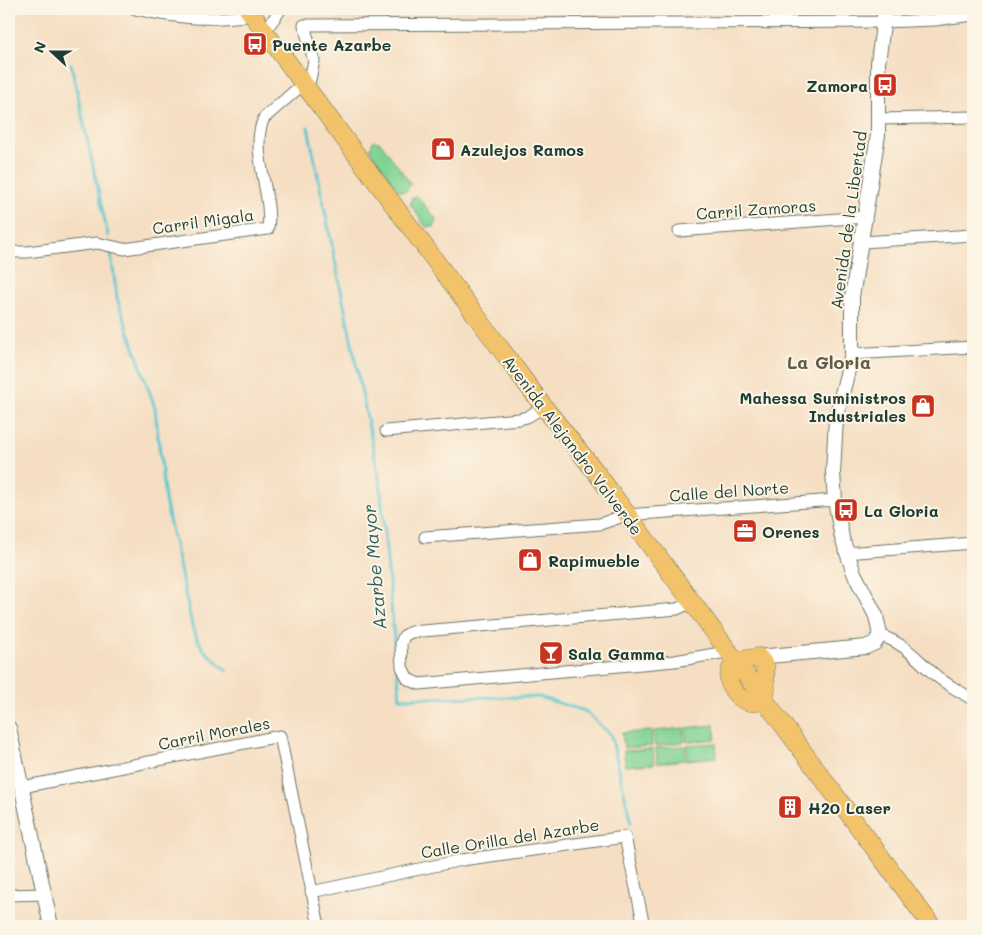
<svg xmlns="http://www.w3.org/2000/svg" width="982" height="935" font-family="Mali,sans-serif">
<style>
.green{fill:#80d395;stroke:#508864}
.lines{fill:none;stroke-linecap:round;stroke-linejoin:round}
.stream{stroke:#59c6d0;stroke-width:3}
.minor-casing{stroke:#6a7566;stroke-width:13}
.tertiary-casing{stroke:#6a7566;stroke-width:16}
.primary-casing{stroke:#6a7566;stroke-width:19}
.minor{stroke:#fff;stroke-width:11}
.tertiary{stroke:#fff;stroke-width:14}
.primary{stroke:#f2c36a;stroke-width:18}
.labels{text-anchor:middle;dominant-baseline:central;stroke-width:4;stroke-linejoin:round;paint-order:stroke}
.poi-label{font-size:16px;font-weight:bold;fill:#1f3d34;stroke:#fcf5e5;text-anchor:start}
.street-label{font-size:16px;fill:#1f3d34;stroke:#fcf5e5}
.neighbourhood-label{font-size:18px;font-weight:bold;fill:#5e5c48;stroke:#fcf5e5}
.water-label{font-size:18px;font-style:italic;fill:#2e5f5b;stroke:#fcf5e5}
</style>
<rect width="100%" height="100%" fill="#fcf5e5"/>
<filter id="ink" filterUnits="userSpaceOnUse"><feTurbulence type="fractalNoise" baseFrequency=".02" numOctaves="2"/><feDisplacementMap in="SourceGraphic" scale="10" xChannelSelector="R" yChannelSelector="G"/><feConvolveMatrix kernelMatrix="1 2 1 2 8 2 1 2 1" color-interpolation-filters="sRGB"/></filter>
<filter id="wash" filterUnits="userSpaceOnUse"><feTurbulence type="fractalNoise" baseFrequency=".0096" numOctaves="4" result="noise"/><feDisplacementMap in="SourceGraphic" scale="20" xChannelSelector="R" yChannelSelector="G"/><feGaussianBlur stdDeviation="1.12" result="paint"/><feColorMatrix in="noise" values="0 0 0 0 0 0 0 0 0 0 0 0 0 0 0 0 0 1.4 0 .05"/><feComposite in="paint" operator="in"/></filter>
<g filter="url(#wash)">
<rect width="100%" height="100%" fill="#f5dec2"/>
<g class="green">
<path d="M373 141 380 142 411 184 406 191H399L370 150Z"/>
<path d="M417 196 436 219 434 227H426L410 204 411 199Z"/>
<path d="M714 725 716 739 686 742 685 728Z"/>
<path d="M683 728 684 742 655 746 654 731Z"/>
<path d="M652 731V746L624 748 622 733Z"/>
<path d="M716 743 717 757 688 760 687 745Z"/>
<path d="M685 746 686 760 657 763 656 748Z"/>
<path d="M653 749 654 764 625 766 624 751Z"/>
</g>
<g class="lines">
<g class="stream">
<path d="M71 64 108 236"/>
<path d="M308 127 380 482 396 661"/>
<path d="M111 253 117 298 155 408 165 500 193 630 203 649 227 671"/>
<path d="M397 667 400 698 539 697 585 711 611 735 631 823"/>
</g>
</g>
</g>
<g filter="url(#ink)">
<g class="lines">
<defs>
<g id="minor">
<path d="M135 9C180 19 208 21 253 15"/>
<path d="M265 31 281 9"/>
<path d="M308 88 314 61 304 25 883 22 935 20 973 15"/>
<path d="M879 119 973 117"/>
<path d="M679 231 865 217"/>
<path d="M862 242 973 235"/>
<path d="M9 252H27L97 243 124 249 268 229C273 194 249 150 264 118L304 83"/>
<path d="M852 354 973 347"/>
<path d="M386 431 519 419 527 417 544 407"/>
<path d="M425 537 600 524 626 515 835 500"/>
<path d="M846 553 973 543"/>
<path d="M690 603 677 609 411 632 404 636 401 643 402 667 408 679 419 684 675 661 726 652"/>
<path d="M880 635C908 646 912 655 934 674 945 684 960 691 973 700"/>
<path d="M22 787 280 736 319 926"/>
<path d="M311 892 462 860 625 837 644 926"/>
<path d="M9 895 44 894"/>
</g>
<g id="tertiary">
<path d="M758 657 866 647 875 643 880 635 876 616 854 573 842 538 835 500 833 473 836 418 852 354V297L878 135V63L885 9"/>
<path d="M9 728 51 926"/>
</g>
<g id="primary">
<path d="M248 9 544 407 595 471 932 926"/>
<path d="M758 657 765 665 766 691 763 700C749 707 733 697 729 681 728 675 731 668 734 662Z"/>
</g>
</defs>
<use href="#minor" class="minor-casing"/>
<use href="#tertiary" class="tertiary-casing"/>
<use href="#primary" class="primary-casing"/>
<use href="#minor" class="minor"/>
<use href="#tertiary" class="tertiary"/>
<use href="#primary" class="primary"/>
</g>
</g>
<defs>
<symbol id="bus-square" viewBox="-11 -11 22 22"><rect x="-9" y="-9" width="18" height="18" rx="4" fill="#c8321e" stroke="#fcf5e5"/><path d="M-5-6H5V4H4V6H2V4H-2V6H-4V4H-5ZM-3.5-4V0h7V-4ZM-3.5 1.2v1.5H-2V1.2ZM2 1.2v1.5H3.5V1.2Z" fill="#fff"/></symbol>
<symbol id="shop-square" viewBox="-11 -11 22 22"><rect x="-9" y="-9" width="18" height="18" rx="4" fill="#c8321e" stroke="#fcf5e5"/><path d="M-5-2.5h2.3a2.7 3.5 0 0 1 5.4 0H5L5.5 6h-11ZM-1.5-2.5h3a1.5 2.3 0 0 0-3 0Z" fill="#fff"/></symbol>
<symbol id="office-square" viewBox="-11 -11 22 22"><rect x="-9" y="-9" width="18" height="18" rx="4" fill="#c8321e" stroke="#fcf5e5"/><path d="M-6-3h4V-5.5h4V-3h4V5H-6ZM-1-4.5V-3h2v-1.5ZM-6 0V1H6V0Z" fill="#fff"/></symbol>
<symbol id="bar-square" viewBox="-11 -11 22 22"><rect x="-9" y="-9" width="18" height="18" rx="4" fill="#c8321e" stroke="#fcf5e5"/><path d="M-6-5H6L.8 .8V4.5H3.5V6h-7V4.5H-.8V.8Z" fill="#fff"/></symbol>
<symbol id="building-square" viewBox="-11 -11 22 22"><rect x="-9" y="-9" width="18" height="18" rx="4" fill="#c8321e" stroke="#fcf5e5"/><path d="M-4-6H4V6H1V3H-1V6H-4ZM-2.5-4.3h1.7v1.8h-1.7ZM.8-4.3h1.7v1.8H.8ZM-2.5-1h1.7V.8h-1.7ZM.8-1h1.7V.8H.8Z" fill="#fff"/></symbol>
</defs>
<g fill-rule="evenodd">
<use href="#bus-square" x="241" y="30" width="28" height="28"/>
<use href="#bus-square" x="871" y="71" width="28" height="28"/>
<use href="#shop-square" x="429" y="135" width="28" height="28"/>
<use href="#shop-square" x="909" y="392" width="28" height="28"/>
<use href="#bus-square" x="832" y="496" width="28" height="28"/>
<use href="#office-square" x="731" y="517" width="28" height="28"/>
<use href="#shop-square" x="516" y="546" width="28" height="28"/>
<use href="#bar-square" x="537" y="639" width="28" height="28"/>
<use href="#building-square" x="776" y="793" width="28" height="28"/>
</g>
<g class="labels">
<g class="poi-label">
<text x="272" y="44">Puente Azarbe</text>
<text x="868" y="85" text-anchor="end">Zamora</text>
<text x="460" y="149">Azulejos Ramos</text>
<text x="906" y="397" text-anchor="end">Mahessa Suministros<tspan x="906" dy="18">Industriales</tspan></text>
<text x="864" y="510">La Gloria</text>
<text x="762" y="531">Orenes</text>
<text x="548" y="560">Rapimueble</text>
<text x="568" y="653">Sala Gamma</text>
<text x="808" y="807">H20 Laser</text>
</g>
<g class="street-label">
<text transform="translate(756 209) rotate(-4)">Carril Zamoras</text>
<text transform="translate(848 220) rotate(-82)">Avenida de la Libertad</text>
<text transform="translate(203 221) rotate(-8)">Carril Migala</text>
<text transform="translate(573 445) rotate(53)">Avenida Alejandro Valverde</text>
<text transform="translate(729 491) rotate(-4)">Calle del Norte</text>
<text transform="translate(214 733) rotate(-11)">Carril Morales</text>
<text transform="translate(510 838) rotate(-9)">Calle Orilla del Azarbe</text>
</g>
<g class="neighbourhood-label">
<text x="829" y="362">La Gloria</text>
</g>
<g class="water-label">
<text transform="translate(374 567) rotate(-95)">Azarbe Mayor</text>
</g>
</g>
<rect width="982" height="935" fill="none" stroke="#fcf5e5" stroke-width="30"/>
<g transform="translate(52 52) rotate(291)" stroke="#fcf5e5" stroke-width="4" paint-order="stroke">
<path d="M0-4L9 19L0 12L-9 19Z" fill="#1f3d34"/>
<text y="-8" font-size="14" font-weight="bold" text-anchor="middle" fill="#1f3d34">N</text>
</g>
</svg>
